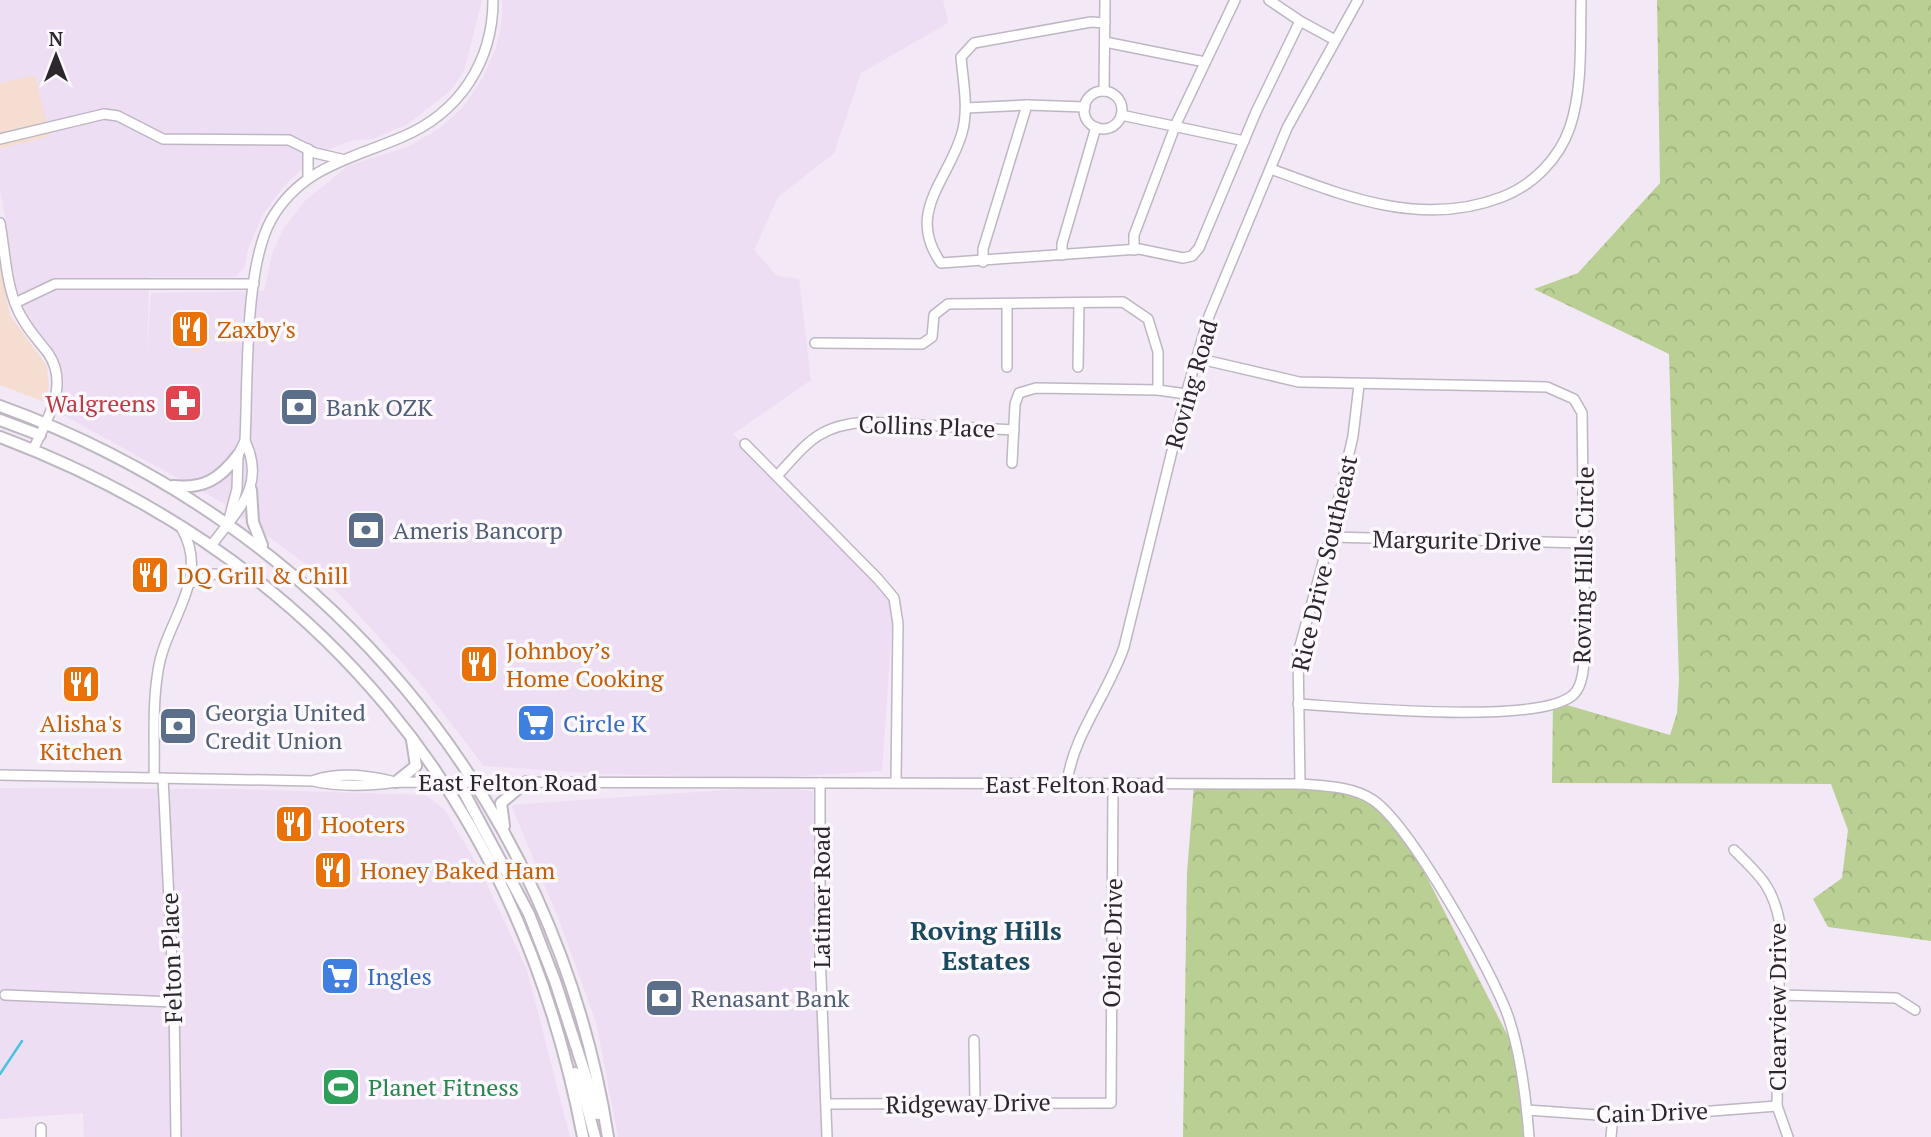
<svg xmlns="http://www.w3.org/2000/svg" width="1931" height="1137" font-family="'PT Serif',serif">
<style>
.built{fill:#eddef3}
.medical{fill:#f5ddd2}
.forest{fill:url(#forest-crowns)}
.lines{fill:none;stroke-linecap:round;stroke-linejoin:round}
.stream{stroke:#47c4e2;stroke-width:2.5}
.minor-casing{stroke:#bfb6c3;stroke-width:12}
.major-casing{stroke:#bfb6c3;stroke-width:14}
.minor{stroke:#fff;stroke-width:9}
.major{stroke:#fff;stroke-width:10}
.labels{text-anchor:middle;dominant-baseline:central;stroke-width:7;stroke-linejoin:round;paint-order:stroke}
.food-label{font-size:24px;fill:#c56008;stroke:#fcf8fe;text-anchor:start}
.street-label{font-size:24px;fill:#2b272d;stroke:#fcf8fe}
.health-label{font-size:24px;fill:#be3a42;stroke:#fcf8fe;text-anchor:end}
.service-label{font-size:24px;fill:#4e5e75;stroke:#fcf8fe;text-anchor:start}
.shop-label{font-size:24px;fill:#366cbe;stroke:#fcf8fe;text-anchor:start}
.leisure-label{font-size:24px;fill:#27864d;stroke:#fcf8fe;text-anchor:start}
.neighbourhood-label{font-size:26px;font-weight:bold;fill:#1b495d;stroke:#fcf8fe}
</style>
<defs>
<pattern id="forest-crowns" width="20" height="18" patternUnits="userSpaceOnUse" patternTransform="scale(1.75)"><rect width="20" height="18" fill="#bacf93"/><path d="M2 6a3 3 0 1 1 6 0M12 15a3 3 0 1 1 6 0" fill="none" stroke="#a0b27f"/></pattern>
</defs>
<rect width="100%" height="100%" fill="#f2e8f6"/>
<g class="built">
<path d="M0 0H482L464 71 450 91 408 124 373 139 353 140 324 151 303 168 285 185 263 214 248 249 245 266 236 277H149L147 356 151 293 264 291 272 254 284 228 305 201 348 166 409 146 440 128 464 106 482 79 496 48 502 20V0H943L948 23 861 73 834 153 778 197 754 250 777 276 799 279 811 380 733 434 894 598 882 771 771 778 605 774 484 766 419 682 350 605 315 571 223 503 58 412 63 380 60 366 28 318 16 286 0 188V149L49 136 35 75 0 83Z"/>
<path d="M767 787 813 791 827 1137H618L596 1022 559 920 511 805Z"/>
<path d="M0 788 234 789 425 795 444 809 480 869 527 970 570 1137H84L83 1113 0 1119Z"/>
</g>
<g class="medical">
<path d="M35 75 50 136 0 149V83Z"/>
<path d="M0 265 10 315 47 366 49 387 45 402 0 385Z"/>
</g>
<g class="forest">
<path d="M1657 0H1931V941L1828 927 1813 899 1842 878 1848 830 1831 784 1552 783 1553 701 1670 735 1677 713 1679 680 1669 354 1534 289 1578 273 1660 183Z"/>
<path d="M1300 784 1362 796 1384 810 1411 846 1513 1046 1527 1110 1526 1137H1183L1187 873 1194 785Z"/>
</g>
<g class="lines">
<path class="stream" d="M0 1074 22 1041"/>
<defs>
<g id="minor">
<path d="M1269 0 1300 21"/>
<path d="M1105 23 1091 22 974 43 961 57C963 82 969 108 962 133 949 180 905 212 941 263L1139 249 1183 258 1192 256 1199 248 1256 112 1300 21 1335 40"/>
<path d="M1105 42 1205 62"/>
<path d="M1104 91 1105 0"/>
<circle cx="1103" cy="110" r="19"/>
<path d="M966 108 1027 105"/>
<path d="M1121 115 1244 141"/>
<path d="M0 139 104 114 118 116 163 139 289 140 315 153 341 159"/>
<path d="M308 149V177"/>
<path d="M1271 169C1347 197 1422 228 1502 197 1533 185 1559 159 1570 127 1583 88 1580 41 1581 0"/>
<path d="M0 223C5 251 6 283 17 308 24 325 37 339 48 353 70 385 47 419 33 450"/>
<path d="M1134 250V235L1176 124 1235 0"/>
<path d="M1062 255V244L1096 127"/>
<path d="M983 262V249L1027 105 1085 107"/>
<path d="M15 303 55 284H254"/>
<path d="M1007 304V367"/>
<path d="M815 343 922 344 932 337 934 315 948 304 1123 302 1148 319 1158 352V390"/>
<path d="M1196 358 1299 382 1547 387 1574 399 1582 413 1585 642C1584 657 1585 683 1574 694 1543 726 1347 707 1298 704"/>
<path d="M1078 367 1079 303"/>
<path d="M745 444 878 579 894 598 898 624 896 782"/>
<path d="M1012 463 1015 404 1019 393 1036 388 1158 390 1186 394"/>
<path d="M777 476C807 443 819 425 866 422L1014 430"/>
<path d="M228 523 237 489 238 455 245 441C248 382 244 269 271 220 301 167 351 159 402 137 459 113 493 62 493 0"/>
<path d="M1330 537 1583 543"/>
<path d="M211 546C236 511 267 487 245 441"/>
<path d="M191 583 214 574 249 578"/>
<path d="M0 775 313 781C340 787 369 786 396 782L1300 784C1324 786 1352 786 1373 800 1410 825 1492 971 1508 1016 1521 1054 1526 1097 1529 1137"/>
<path d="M154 778C155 743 152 706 158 671 165 621 211 580 182 529"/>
<path d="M163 778 174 1002 176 1137"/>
<path d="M315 780C339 772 366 775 391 781"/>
<path d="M820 783V951L827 1137"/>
<path d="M1067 783C1073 735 1108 694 1124 647L1186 394 1209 316 1287 128 1358 0"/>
<path d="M1300 784 1298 653 1330 537 1353 436 1359 385"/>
<path d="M1734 850C1760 876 1773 886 1780 924L1777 1106 1788 1137"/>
<path d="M5 995 174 1002"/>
<path d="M1779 995 1896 998 1915 1010"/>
<path d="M974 1040 975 1102"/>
<path d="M826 1104 1111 1103 1113 784"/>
<path d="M1527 1110 1613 1116 1660 1115 1777 1106"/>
<path d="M41 1137V1128"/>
<path d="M1611 1137 1613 1116"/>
</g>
<g id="major">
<path d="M0 406C321 522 555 797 608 1137"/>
<path d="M0 420 40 435"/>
<path d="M0 437C320 558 519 803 583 1137"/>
<path d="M173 486C204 489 220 479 238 455"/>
<path d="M251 490 253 522 262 545"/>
<path d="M396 782 416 766 412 740"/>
<path d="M459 783 529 914 555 981 598 1114"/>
<path d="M504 826 501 803 526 782"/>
<path d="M575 1073 582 1088 595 1137"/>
</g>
</defs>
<use href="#minor" class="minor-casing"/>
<use href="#major" class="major-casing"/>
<use href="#minor" class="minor"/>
<use href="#major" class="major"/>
</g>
<defs>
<symbol id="restaurant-square" viewBox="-11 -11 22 22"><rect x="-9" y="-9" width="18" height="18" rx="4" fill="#e8710a" stroke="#fcf8fe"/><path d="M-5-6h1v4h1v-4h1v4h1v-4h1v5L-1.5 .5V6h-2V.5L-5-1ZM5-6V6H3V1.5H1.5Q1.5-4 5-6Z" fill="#fff"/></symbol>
<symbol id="pharmacy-square" viewBox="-11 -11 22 22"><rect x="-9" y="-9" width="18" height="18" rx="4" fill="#e0444e" stroke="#fcf8fe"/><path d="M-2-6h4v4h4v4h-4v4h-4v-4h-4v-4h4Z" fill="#fff"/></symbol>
<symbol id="bank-square" viewBox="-11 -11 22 22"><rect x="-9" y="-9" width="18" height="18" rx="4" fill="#5c6f8a" stroke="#fcf8fe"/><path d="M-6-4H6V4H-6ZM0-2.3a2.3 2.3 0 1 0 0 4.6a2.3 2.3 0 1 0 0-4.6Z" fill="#fff"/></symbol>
<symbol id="supermarket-square" viewBox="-11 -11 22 22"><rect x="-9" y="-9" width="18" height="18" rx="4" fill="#3f7fe0" stroke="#fcf8fe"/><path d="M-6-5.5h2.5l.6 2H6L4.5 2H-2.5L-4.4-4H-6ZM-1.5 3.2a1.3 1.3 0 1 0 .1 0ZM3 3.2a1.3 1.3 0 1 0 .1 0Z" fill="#fff"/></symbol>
<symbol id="stadium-square" viewBox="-11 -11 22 22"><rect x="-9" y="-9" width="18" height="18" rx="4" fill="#2e9e5b" stroke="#fcf8fe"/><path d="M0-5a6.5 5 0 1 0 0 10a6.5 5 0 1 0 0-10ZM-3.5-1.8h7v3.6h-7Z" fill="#fff"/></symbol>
</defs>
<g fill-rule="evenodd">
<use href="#restaurant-square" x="168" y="307" width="44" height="44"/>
<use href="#pharmacy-square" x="161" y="381" width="44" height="44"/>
<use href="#bank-square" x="277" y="385" width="44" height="44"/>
<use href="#bank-square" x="344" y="508" width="44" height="44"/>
<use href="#restaurant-square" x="128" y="553" width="44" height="44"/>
<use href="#restaurant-square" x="457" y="642" width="44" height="44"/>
<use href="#restaurant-square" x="59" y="662" width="44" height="44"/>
<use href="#supermarket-square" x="514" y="701" width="44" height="44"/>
<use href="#bank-square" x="156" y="704" width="44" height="44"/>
<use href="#restaurant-square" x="272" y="802" width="44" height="44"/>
<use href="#restaurant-square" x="311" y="848" width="44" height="44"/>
<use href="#supermarket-square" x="318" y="954" width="44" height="44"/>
<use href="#bank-square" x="642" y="976" width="44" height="44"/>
<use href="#stadium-square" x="319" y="1065" width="44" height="44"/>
</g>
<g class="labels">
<g class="food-label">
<text x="217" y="329">Zaxby's</text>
<text x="177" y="575">DQ Grill &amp; Chill</text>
<text x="506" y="650">Johnboy’s<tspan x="506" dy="28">Home Cooking</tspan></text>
<text x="81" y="723" text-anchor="middle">Alisha's<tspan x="81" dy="28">Kitchen</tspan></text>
<text x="321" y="824">Hooters</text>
<text x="360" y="870">Honey Baked Ham</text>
</g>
<g class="street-label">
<text transform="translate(1191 384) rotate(-74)">Roving Road</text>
<text transform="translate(927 426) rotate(2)">Collins Place</text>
<text transform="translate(1457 540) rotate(1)">Margurite Drive</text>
<text transform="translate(1324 563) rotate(-77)">Rice Drive Southeast</text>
<text transform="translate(1583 565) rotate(-89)">Roving Hills Circle</text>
<text x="508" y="782">East Felton Road</text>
<text x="1075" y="784">East Felton Road</text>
<text transform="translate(821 897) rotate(-90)">Latimer Road</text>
<text transform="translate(1112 943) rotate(-89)">Oriole Drive</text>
<text transform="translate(171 958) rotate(-92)">Felton Place</text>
<text transform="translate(1777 1007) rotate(-90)">Clearview Drive</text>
<text transform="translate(968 1103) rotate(-1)">Ridgeway Drive</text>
<text transform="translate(1652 1112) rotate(-2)">Cain Drive</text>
</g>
<g class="health-label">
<text x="156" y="403">Walgreens</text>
</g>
<g class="service-label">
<text x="326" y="407">Bank OZK</text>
<text x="393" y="530">Ameris Bancorp</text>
<text x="205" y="712">Georgia United<tspan x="205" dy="28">Credit Union</tspan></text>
<text x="691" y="998">Renasant Bank</text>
</g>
<g class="shop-label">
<text x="563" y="723">Circle K</text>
<text x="367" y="976">Ingles</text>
</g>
<g class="leisure-label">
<text x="368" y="1087">Planet Fitness</text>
</g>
<g class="neighbourhood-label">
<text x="986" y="930">Roving Hills<tspan x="986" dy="30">Estates</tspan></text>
</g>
</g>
<g transform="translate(56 56)" stroke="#fcf8fe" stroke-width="5" paint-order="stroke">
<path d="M0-5L12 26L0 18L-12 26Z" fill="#2b272d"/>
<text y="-10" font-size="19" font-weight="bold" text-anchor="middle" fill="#2b272d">N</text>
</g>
</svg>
